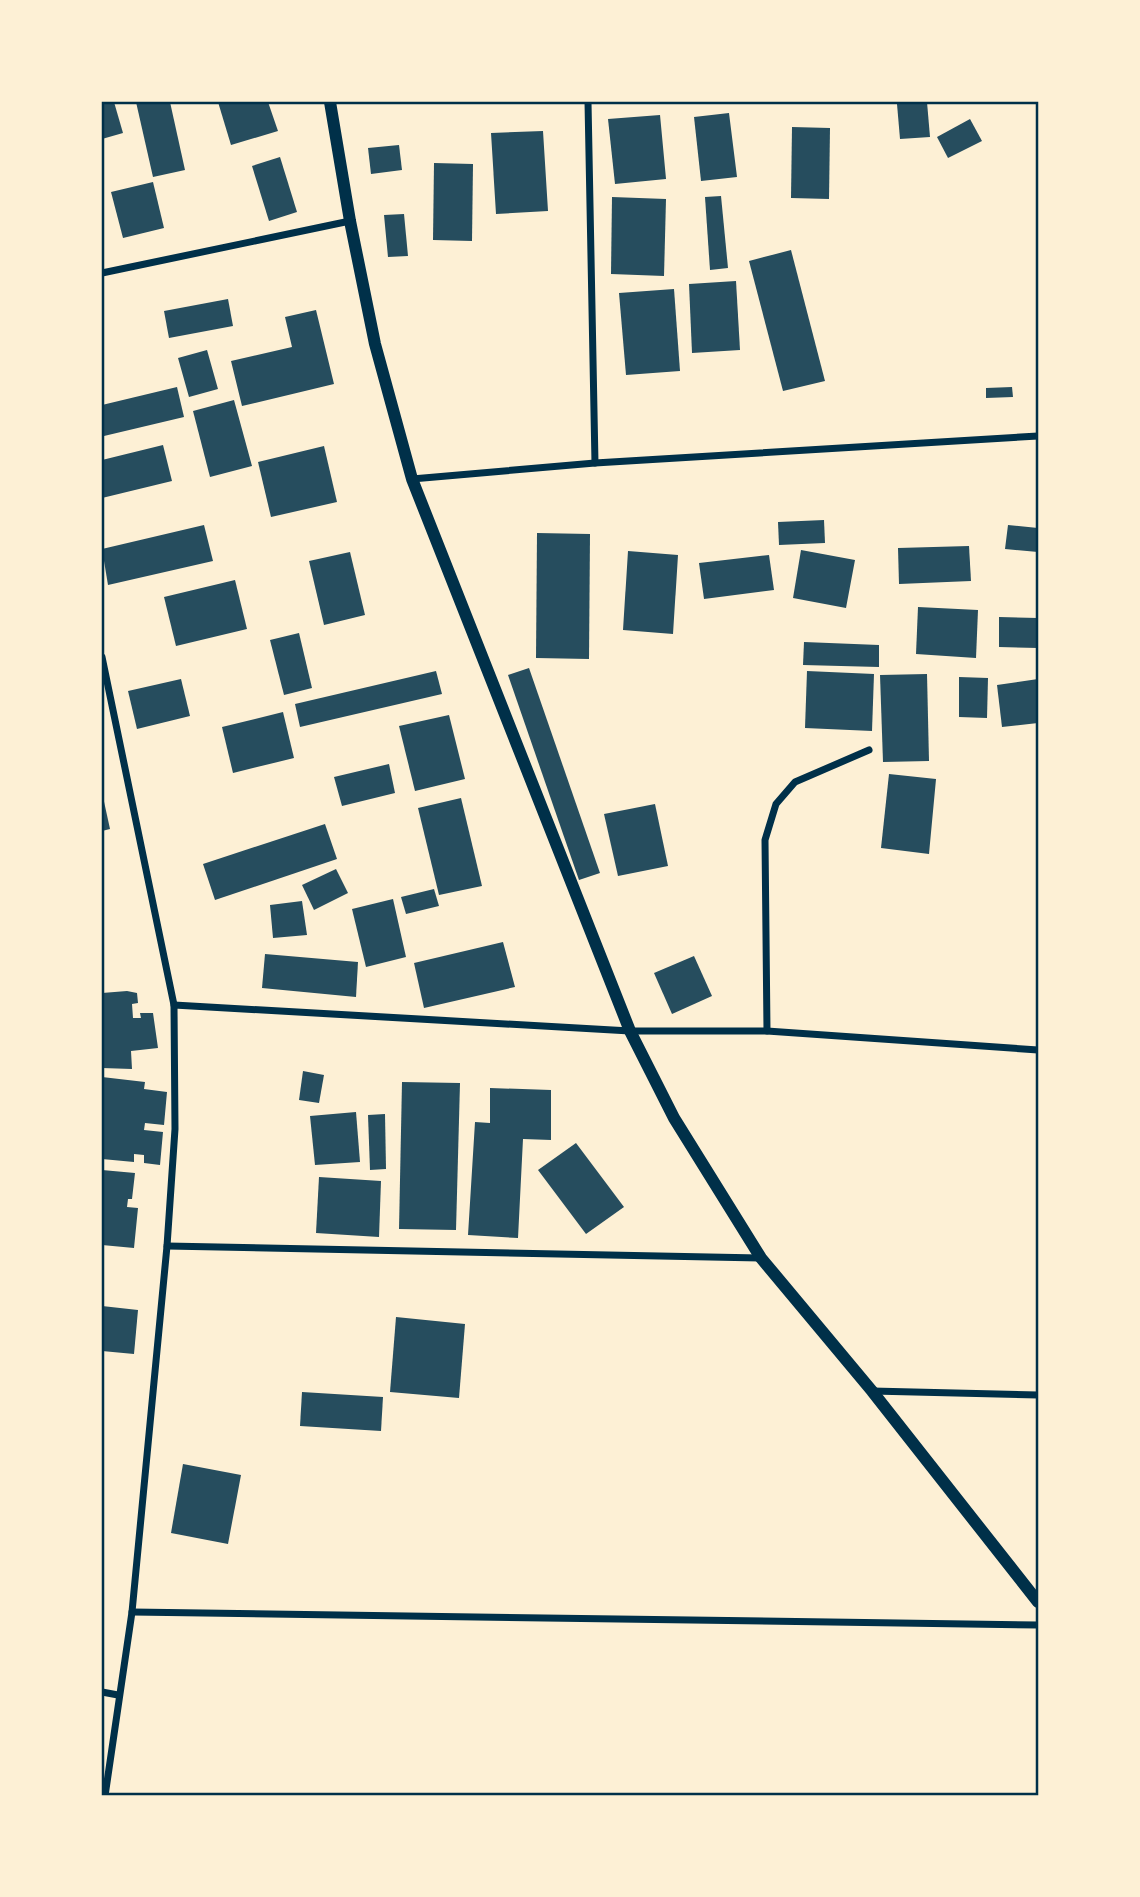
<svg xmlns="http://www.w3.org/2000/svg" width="1140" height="1897" font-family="Jost,sans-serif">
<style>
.building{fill:#264d5e}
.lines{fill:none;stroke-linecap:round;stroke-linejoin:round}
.minor{stroke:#003049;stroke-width:7}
.tertiary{stroke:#003049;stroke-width:12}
.neatline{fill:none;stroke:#003049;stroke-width:2.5}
</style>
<rect width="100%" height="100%" fill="#fdf0d5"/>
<g class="building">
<path d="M102 102H114L123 133 102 139Z"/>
<path d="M136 102H170L185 170 153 177Z"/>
<path d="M218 102H268L278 131 231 145Z"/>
<path d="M927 102 930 137 900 139 897 104Z"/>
<path d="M729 113 737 177 701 181 694 117Z"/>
<path d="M660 115 666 179 615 184 608 119Z"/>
<path d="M970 119 982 141 948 158 937 137Z"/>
<path d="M792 127 830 128 829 199 791 198Z"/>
<path d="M543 131 548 211 496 214 491 133Z"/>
<path d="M399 145 402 170 371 174 368 148Z"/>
<path d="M280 157 297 212 269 221 252 166Z"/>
<path d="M434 163 473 164 472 241 433 240Z"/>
<path d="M153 182 164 228 123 238 111 192Z"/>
<path d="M721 196 728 268 710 270 705 197Z"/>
<path d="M612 197 666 199 664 276 611 274Z"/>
<path d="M404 214 408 256 388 257 384 215Z"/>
<path d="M791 250 825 381 783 391 749 261Z"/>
<path d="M736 281 740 350 692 353 689 284Z"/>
<path d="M674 289 680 371 626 375 619 293Z"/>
<path d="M228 299 233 326 169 338 164 311Z"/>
<path d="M316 310 334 384 242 406 231 361 292 347 285 317Z"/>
<path d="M207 350 218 389 189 397 178 358Z"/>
<path d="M177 387 184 417 104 436 102 405Z"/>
<path d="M1012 387 1013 397 986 398V388Z"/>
<path d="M234 400 252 466 210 477 193 411Z"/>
<path d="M163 445 172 481 102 498V460Z"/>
<path d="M324 446 337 502 271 517 258 462Z"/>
<path d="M824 520 825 543 779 545 778 522Z"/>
<path d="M204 525 213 561 108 585 102 549Z"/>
<path d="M1008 525 1038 528V552L1005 549Z"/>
<path d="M537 533 590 534 589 659 536 658Z"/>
<path d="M969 546 971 581 899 584 898 548Z"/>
<path d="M801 550 855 560 846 608 793 598Z"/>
<path d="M628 551 678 555 673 634 623 630Z"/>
<path d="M350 552 365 615 324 625 309 561Z"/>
<path d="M769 555 774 590 704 599 699 563Z"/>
<path d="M235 580 247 629 176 646 164 597Z"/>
<path d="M918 607 978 610 976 658 916 654Z"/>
<path d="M999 617 1038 618V648L999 647Z"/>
<path d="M299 633 312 688 284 695 270 640Z"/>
<path d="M804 642 879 645V667L803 665Z"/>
<path d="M529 668 600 873 579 880 508 675Z"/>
<path d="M436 671 442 694 300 727 295 704Z"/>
<path d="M807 671 874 674 872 731 805 728Z"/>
<path d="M927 674 929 761 883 762 880 675Z"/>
<path d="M959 677 988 678 987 718 959 717Z"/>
<path d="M181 679 190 716 137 729 128 691Z"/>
<path d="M1038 679V723L1002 727 997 685Z"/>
<path d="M283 712 294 758 233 773 222 727Z"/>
<path d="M449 715 465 779 415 791 399 726Z"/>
<path d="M389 764 395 793 342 806 334 777Z"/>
<path d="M889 774 936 779 929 854 881 848Z"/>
<path d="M103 797 110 829 102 831V797Z"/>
<path d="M461 798 482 886 439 895 418 808Z"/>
<path d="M655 804 668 866 618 876 604 814Z"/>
<path d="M325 824 337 859 215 900 203 864Z"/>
<path d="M336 869 348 893 314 910 302 885Z"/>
<path d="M434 889 439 906 406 914 401 897Z"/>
<path d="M393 899 406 957 366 967 352 909Z"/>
<path d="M302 901 307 935 273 938 270 905Z"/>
<path d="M503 942 515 987 424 1008 414 963Z"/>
<path d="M265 954 358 962 356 997 262 988Z"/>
<path d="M694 956 712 996 672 1014 654 973Z"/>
<path d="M127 991 137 993 138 1003 132 1004 133 1018H141L140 1013H153L158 1048 131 1051 132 1069 102 1068V993Z"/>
<path d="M303 1071 324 1075 319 1103 299 1100Z"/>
<path d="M102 1077 145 1082 144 1089 167 1092 164 1125 145 1123 144 1130 163 1132 160 1165 144 1163V1155L134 1154V1162L102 1159Z"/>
<path d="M402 1082 460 1083 456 1230 399 1229Z"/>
<path d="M490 1088 551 1090V1140L523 1139 518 1238 468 1235 475 1122 490 1123Z"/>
<path d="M356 1112 360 1162 315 1165 310 1116Z"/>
<path d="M385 1114 386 1169 370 1170 368 1115Z"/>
<path d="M576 1143 624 1207 586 1234 538 1170Z"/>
<path d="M102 1170 135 1173 132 1199H128L127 1207 138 1208 134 1248 102 1245Z"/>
<path d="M319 1177 381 1181 379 1237 316 1233Z"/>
<path d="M102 1306 138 1310 134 1354 102 1351Z"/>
<path d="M396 1317 465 1324 459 1398 390 1392Z"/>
<path d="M302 1392 383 1397 381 1431 300 1426Z"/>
<path d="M183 1464 241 1475 228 1544 171 1533Z"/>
</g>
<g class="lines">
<g class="minor">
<path d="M588 102 595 463"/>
<path d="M102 273 350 221"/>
<path d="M412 479 595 463 1038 436"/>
<path d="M102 657 174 1005"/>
<path d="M767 1031 765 840 776 804 795 782 869 750"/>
<path d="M167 1246 760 1258"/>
<path d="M872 1391 1038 1395"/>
<path d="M132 1612 1038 1625"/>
<path d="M102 1692 118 1695"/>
<path d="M105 1796 132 1612 167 1246 175 1129 174 1005 630 1031H767L1038 1050"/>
</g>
<path class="tertiary" d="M330 102 350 221 375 344 412 479 630 1031 674 1118 761 1258 872 1391 1038 1602"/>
</g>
<rect width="1140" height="1897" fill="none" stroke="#fdf0d5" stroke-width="206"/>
<rect x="103" y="103" width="934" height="1691" class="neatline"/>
</svg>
